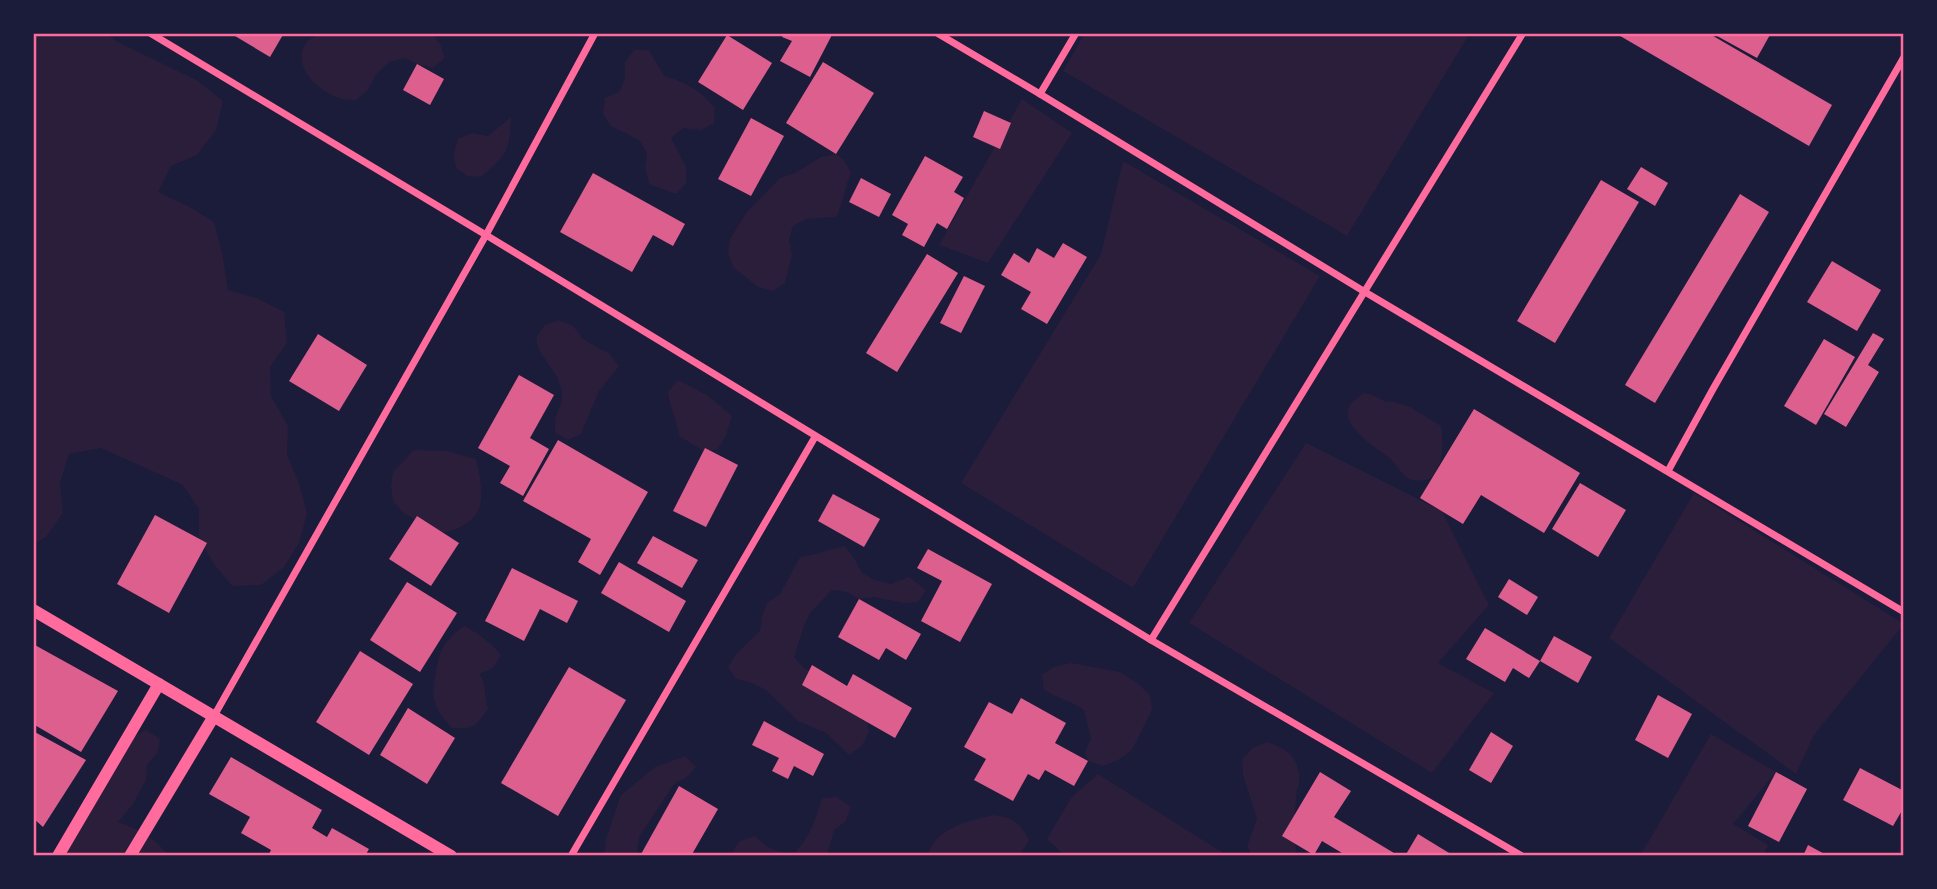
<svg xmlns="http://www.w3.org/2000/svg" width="1937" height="889" font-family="Cabin,sans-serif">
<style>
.green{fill:#2a1e3b}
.building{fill:#dd5f8e}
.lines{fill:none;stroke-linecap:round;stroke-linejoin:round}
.minor{stroke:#ff6b9d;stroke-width:7}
.tertiary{stroke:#ff6b9d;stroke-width:12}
.neatline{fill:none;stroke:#ff6b9d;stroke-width:2.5}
</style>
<rect width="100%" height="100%" fill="#1b1b3a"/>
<g class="green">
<path d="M33 33H106L116 41 198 81 223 101 216 130 197 155 171 166 158 192 188 206 214 222 223 257 228 290 257 298 284 312 287 343 270 367 271 396 288 426 287 455 299 483 307 513 299 543 284 567 261 585 232 586 214 564 199 539V509L183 485 101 448 69 454 60 483 63 513 46 537 33 544Z"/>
<path d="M322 33H432L440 44 445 58 433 68 417 64 404 58 389 62 377 73 368 90 356 100C350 100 344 100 339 98 318 91 289 64 307 42 310 38 317 36 322 33Z"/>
<path d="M1085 33H1470L1347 236 1063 71Z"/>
<path d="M634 50H649L664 76C685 82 701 90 715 108L714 123 701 130 683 128 671 138 686 167V183L676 194 649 184 645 168 647 153 639 140 611 126 603 114 605 98 619 92 625 78V62Z"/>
<path d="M1022 99 1072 133 988 263 939 245Z"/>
<path d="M511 117C510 151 507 155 481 177L467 176 456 168 454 154 458 139 472 133 488 136Z"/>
<path d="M836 154 843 159 851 172C845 187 844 202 836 217L807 219 793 226 789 240 792 255 785 283 773 291 758 287 733 267 728 253 730 239 746 213 780 178 795 173 821 157Z"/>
<path d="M1123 161 1320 276 1133 588 961 483 1101 254Z"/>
<path d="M559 320 573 326 583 339 598 348 609 353 619 366 599 391 581 434 568 440 555 433C555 427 555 421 556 416 560 406 564 399 561 388 556 368 540 360 536 338L545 325Z"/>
<path d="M678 380 707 395 732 416 726 435 718 449 705 452 679 436C677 420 670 408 668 392Z"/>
<path d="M1363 393 1370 394 1387 402H1395L1410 407 1441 426C1444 445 1444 464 1430 479 1425 480 1418 482 1413 480 1401 477 1398 465 1389 458 1378 449 1343 428 1348 409 1349 403 1358 398 1363 393Z"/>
<path d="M1306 443 1442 511 1489 605 1438 663 1494 693 1432 773 1189 623Z"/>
<path d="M414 450 447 451 476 459C485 498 488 522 442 533L403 513 393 501 391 486 393 472Z"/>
<path d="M1694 493 1904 624 1814 735 1796 774 1609 638Z"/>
<path d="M845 546 854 558 862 573 875 580 891 584 909 577 926 590 918 602 903 603 874 597 859 599 847 592 832 590 810 613 804 626 794 657 805 669 819 675 866 717 869 732 862 746 849 755 826 733 798 721 766 690 752 683 736 679 728 667 736 654 760 631 762 616 767 603 780 594 800 557C816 555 829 549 845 546Z"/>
<path d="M464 626C480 634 490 642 501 655L493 668 479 674C486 682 485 698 488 709 477 725 473 730 452 728 446 721 439 714 436 705 432 696 433 687 435 678 439 652 442 642 464 626Z"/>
<path d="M1071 663 1120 672 1137 683 1150 695 1152 710 1132 750 1118 760 1103 766 1088 761 1085 753 1091 739 1084 710C1071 701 1057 698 1044 690L1042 675 1054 667Z"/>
<path d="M146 730 160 739 158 752 147 765 146 780 133 804 118 822C140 830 154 837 169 856H57L131 738Z"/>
<path d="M1711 734 1776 772 1733 824 1768 845 1763 856H1640Z"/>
<path d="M1267 742C1291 750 1301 760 1299 786L1297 788 1294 821 1296 853 1300 856H1252L1247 846 1257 819 1243 775 1242 759 1252 748Z"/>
<path d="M685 756 696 767 687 777 674 784 640 835 637 849 639 856H604L606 839 621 795 655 767Z"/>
<path d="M1098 774 1228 856H1065L1047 839 1071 798Z"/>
<path d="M837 797 851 807 846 821 834 830 827 856H734L732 853 740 841 755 836C768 849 777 853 795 853 810 836 816 819 822 798Z"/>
<path d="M994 815C1013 818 1020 822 1029 840L1019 856H928C933 828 971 820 994 815Z"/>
</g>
<g class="building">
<path d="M230 33H284L270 57Z"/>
<path d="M784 33H833L810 77 780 61 792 41 782 37Z"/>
<path d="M1615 33H1708L1832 105 1809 146Z"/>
<path d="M1719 33H1771L1757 58 1717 36Z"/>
<path d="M727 35 772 63 743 110 698 82Z"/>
<path d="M823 62 874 93 836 154 786 123Z"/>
<path d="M417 64 444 79 430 105 403 90Z"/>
<path d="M984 111 1011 123 1000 149 973 137Z"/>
<path d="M751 118 784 136 751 196 718 179Z"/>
<path d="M925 156 963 177 954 192 964 198 947 229 937 223 924 247 902 235 908 224 892 215Z"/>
<path d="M1641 167 1668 183 1655 206 1627 189Z"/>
<path d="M593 173 685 224 673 246 653 235 632 272 560 232Z"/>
<path d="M861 178 891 194 879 217 849 202Z"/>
<path d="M1601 180 1639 202 1555 343 1517 321Z"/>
<path d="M1740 194 1769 212 1655 403 1625 385Z"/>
<path d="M1063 243 1087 257 1047 324 1021 309 1031 292 1001 275 1014 253 1029 263 1037 248 1054 258Z"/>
<path d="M927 254 958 273 897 372 866 353Z"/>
<path d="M1832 261 1881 290 1857 331 1807 302Z"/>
<path d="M964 276 985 286 961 333 940 323Z"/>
<path d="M1873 333 1884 339 1868 365 1879 372 1846 427 1824 414Z"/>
<path d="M318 334 367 365 339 411 289 381Z"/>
<path d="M1824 339 1855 357 1816 425 1784 406Z"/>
<path d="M519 375 554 395 530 438 549 449 523 496 500 483 510 466 478 448Z"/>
<path d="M1474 409 1580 473 1544 533 1481 495 1463 524 1420 498Z"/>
<path d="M558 440 648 492 600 575 578 562 591 539 523 501Z"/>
<path d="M705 448 738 465 706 527 673 511Z"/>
<path d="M1580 483 1626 510 1598 557 1552 529Z"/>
<path d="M833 494 880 519 864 547 818 521Z"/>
<path d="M155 515 207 543 169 613 117 584Z"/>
<path d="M417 516 459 543 431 586 389 559Z"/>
<path d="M653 536 698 560 682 588 637 563Z"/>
<path d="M928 549 992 584 960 642 921 621 942 581 917 568Z"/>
<path d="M619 562 686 601 669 632 601 593Z"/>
<path d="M512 568 578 601 567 623 540 609 524 641 485 621Z"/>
<path d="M1509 579 1538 597 1527 615 1498 597Z"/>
<path d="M407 582 457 613 420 672 370 640Z"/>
<path d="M859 599 921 634 906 660 886 648 879 660 838 637Z"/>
<path d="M1485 628 1540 661 1529 678 1513 668 1505 682 1466 659Z"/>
<path d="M1554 636 1592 657 1578 683 1540 661Z"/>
<path d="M33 644 118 691 81 752 33 724Z"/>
<path d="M360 651 413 684 369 755 316 722Z"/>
<path d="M812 665 847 686 853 674 912 708 895 738 802 685Z"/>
<path d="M569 667 626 700 558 816 501 783Z"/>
<path d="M1658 695 1692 714 1668 758 1635 740Z"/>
<path d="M1021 698 1066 723 1055 743 1088 761 1074 786 1045 770 1039 780 1028 774 1013 801 974 780 986 759 964 747 989 702 1012 714Z"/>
<path d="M408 708 455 738 427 784 380 755Z"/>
<path d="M764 721 824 754 813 776 794 766 788 779 772 771 779 758 752 745Z"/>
<path d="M33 731 86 760 43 827 33 818Z"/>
<path d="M1491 732 1513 746 1491 783 1469 770Z"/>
<path d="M231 757 322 810 312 828 327 837 332 828 369 849 365 856H268L271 850 241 833 250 817 209 794Z"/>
<path d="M1860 768 1904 791V807L1893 826 1843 800Z"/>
<path d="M1320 772 1351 791 1334 817 1399 856H1347L1322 841 1314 855 1282 836Z"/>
<path d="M1776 772 1807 789 1779 842 1748 826Z"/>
<path d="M679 786 718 809 691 856H640Z"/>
<path d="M1418 834 1454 856H1405Z"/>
<path d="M1808 845 1828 856H1803Z"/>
</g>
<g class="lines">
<g class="minor">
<path d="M150 33 486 235 1151 640 1522 856"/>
<path d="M937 33 1040 94 1365 292 1904 612"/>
<path d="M1040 94 1076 33"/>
<path d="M1668 471 1713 389 1904 57"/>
<path d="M1151 640 1523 33"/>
<path d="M214 716 486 235 595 33"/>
<path d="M571 856 815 437"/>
</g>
<g class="tertiary">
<path d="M33 610 451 856"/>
<path d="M58 856 159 684"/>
<path d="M130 856 214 716"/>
</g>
</g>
<rect width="1937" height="889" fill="none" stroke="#1b1b3a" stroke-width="70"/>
<rect x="35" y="35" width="1867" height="819" class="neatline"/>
</svg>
